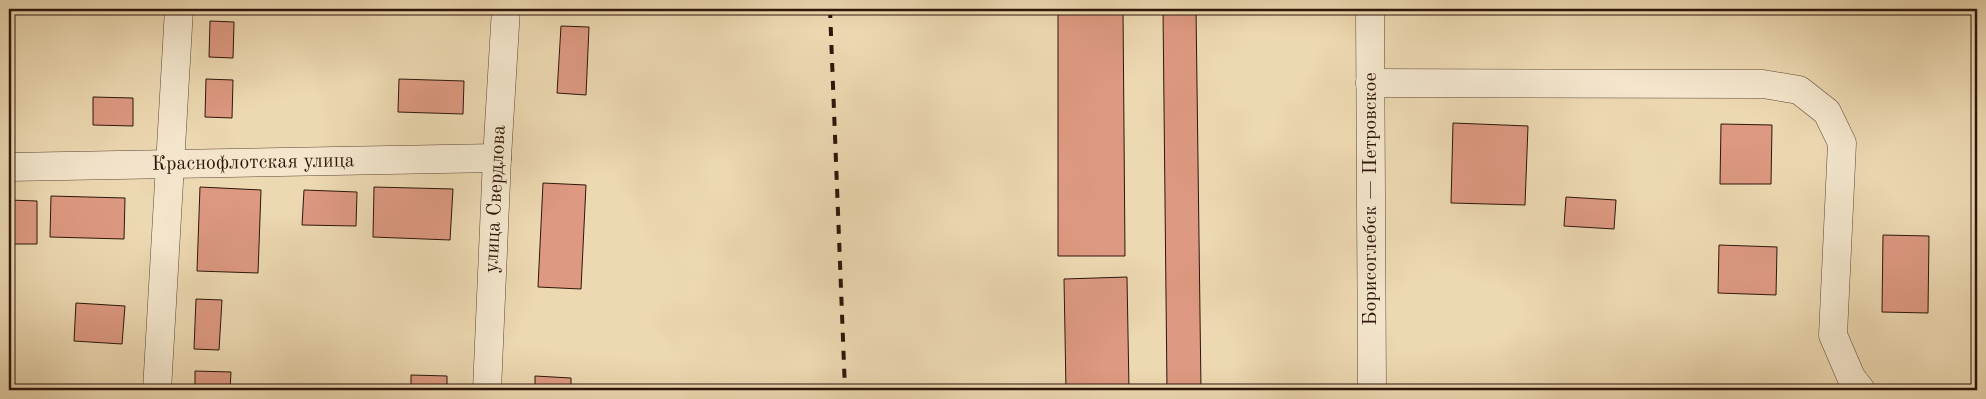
<svg xmlns="http://www.w3.org/2000/svg" width="1986" height="399" font-family="'Old Standard TT',serif">
<style>
.building{fill:#dd9981;stroke:#2f160a}
.lines{fill:none;stroke-linecap:round;stroke-linejoin:round}
.minor-casing{stroke:#5e4634;stroke-width:29}
.minor{stroke:#f3e6cc;stroke-width:28}
.rail{stroke:#2f160a;stroke-width:4;stroke-dasharray:9 9;stroke-linecap:butt}
.labels{text-anchor:middle;dominant-baseline:central;stroke-width:4;stroke-linejoin:round;paint-order:stroke}
.street-label{font-size:20px;fill:#2f160a;stroke:#f3e6cc}
</style>
<rect width="100%" height="100%" fill="#ecd8b1"/>
<filter id="stains"><feTurbulence type="fractalNoise" baseFrequency=".004" numOctaves="4"/><feColorMatrix values="0 0 0 0 .2 0 0 0 0 .09 0 0 0 0 .02 0 0 0 .5 -.17"/></filter>
<radialGradient id="worn" r=".72"><stop offset=".6" stop-color="#630" stop-opacity="0"/><stop offset="1" stop-color="#630" stop-opacity=".3"/></radialGradient>
<g class="building">
<rect x="208" y="9" width="45" height="4"/>
<path d="M1058 9H1123L1125 256H1058Z"/>
<path d="M1163 9H1196L1201 390H1167Z"/>
<path d="M210 21 234 22 233 58 209 57Z"/>
<path d="M561 26 589 27 586 95 557 93Z"/>
<path d="M206 79 233 80 232 118 205 117Z"/>
<path d="M399 79 464 81 463 114 398 112Z"/>
<path d="M93 97 133 98V126L93 125Z"/>
<path d="M1453 123 1528 126 1525 205 1451 203Z"/>
<path d="M1721 124 1772 125 1771 184H1720Z"/>
<path d="M543 183 586 185 581 289 538 287Z"/>
<path d="M200 187 261 190 258 273 197 271Z"/>
<path d="M374 187 453 189 450 240 373 237Z"/>
<path d="M304 190 357 192 356 226 302 225Z"/>
<path d="M51 196 125 198 124 239 50 237Z"/>
<path d="M1566 197 1616 200 1614 229 1564 226Z"/>
<path d="M9 200 37 201V244H9Z"/>
<path d="M1883 235 1929 236 1928 313 1882 312Z"/>
<path d="M1719 245 1777 247 1776 295 1718 293Z"/>
<path d="M1127 277 1129 390H1066L1064 279Z"/>
<path d="M196 299 222 300 219 350 194 349Z"/>
<path d="M76 303 125 306 122 344 74 341Z"/>
<path d="M195 371 231 372 230 390H195Z"/>
<path d="M411 375 447 376V390H411Z"/>
<path d="M535 376 571 378V390H535Z"/>
</g>
<g class="lines">
<defs>
<g id="minor">
<path d="M1370 9 1372 390"/>
<path d="M1370 83 1763 84 1799 90 1827 112 1842 143 1833 335 1851 377 1861 390"/>
<path d="M9 167 497 158"/>
<path d="M157 390 179 9"/>
<path d="M487 390 497 158 506 9"/>
</g>
</defs>
<use href="#minor" class="minor-casing"/>
<use href="#minor" class="minor"/>
<path class="rail" d="M830 9 845 390"/>
</g>
<g class="labels">
<g class="street-label">
<text transform="translate(253 163) rotate(-1)">Краснофлотская улица</text>
<text transform="translate(496 199) rotate(-87)">улица Свердлова</text>
<text transform="translate(1371 199) rotate(-90)">Борисоглебск — Петровское</text>
</g>
</g>
<rect width="1986" height="399" fill="none" stroke="#ecd8b1" stroke-width="30"/>
<rect x="10" y="10" width="1966" height="379" fill="none" stroke="#2f160a" stroke-width="2.5"/>
<rect x="15" y="15" width="1956" height="369" fill="none" stroke="#2f160a"/>
<rect width="100%" height="100%" filter="url(#stains)"/>
<rect width="100%" height="100%" fill="url(#worn)"/>
</svg>
